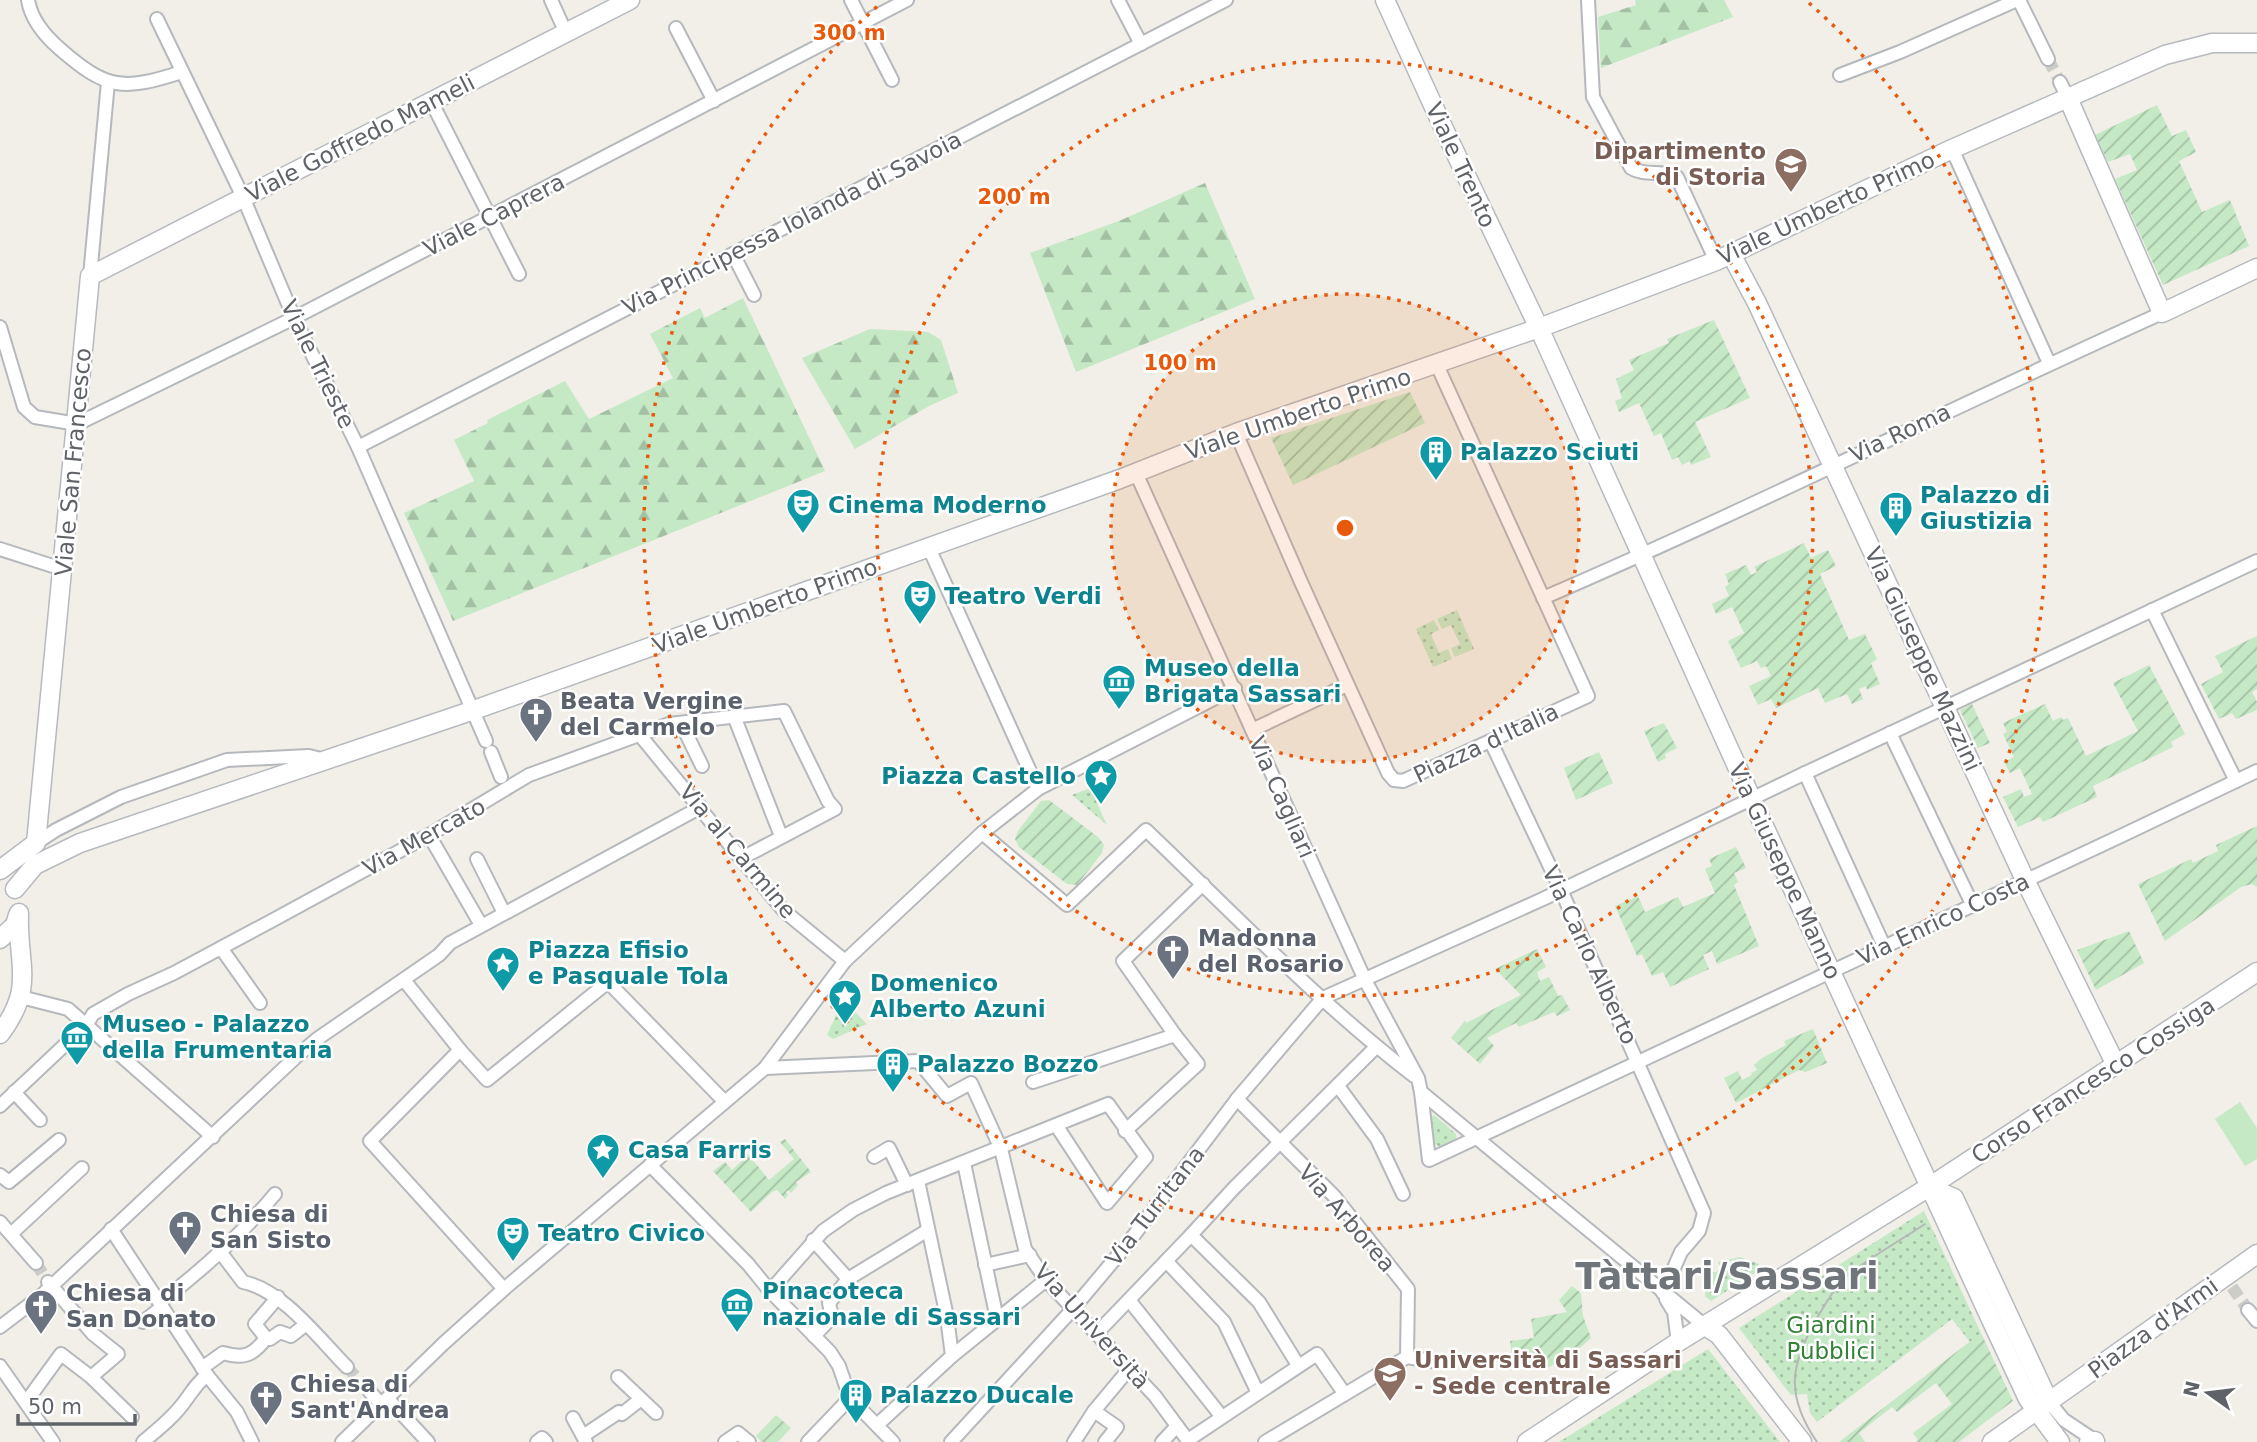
<svg xmlns="http://www.w3.org/2000/svg" width="2257" height="1442" font-family="'DejaVu Sans',sans-serif">
<style>
.grass{fill:url(#grass-dots)}
.forest{fill:url(#forest-firs)}
.garden{fill:url(#garden-furrows)}
.pitch{fill:#c5e8c5}
.lines{fill:none;stroke-linecap:round;stroke-linejoin:round}
.street-tunnel{stroke:#ccccc8;stroke-width:12;stroke-dasharray:12 6;stroke-linecap:butt}
.street-casing{stroke:#b5b8bc;stroke-width:16}
.secondary-casing{stroke:#b6babf;stroke-width:21}
.street{stroke:#fff;stroke-width:12}
.secondary{stroke:#fff;stroke-width:18}
.tram{stroke:#b6b7b8;stroke-width:2}
.ring{fill:none;stroke:#e8590c;stroke-width:3.5;stroke-dasharray:3.5 7}
.labels{text-anchor:middle;dominant-baseline:central;stroke-width:5;stroke-linejoin:round;paint-order:stroke}
.street-label{font-size:23px;fill:#5f6368;stroke:#fff}
.education-label{font-size:23px;font-weight:bold;fill:#785e54;stroke:#fff;text-anchor:end}
.culture-label{font-size:23px;font-weight:bold;fill:#0d838f;stroke:#fff;text-anchor:start}
.worship-label{font-size:23px;font-weight:bold;fill:#5b616d;stroke:#fff;text-anchor:start}
.park-label{font-size:23px;fill:#348238;stroke:#fff}
.town-label{font-size:37px;font-weight:bold;fill:#70757a;stroke:#fff}
.centre{fill:#e8590c;stroke:#fff;stroke-width:3.5}
.ring-label{font-size:21px;text-anchor:middle;font-weight:bold;fill:#e8590c;stroke:#fff;stroke-width:5;stroke-linejoin:round;paint-order:stroke}
</style>
<defs>
<pattern id="grass-dots" width="8" height="8" patternUnits="userSpaceOnUse" patternTransform="scale(1.75)"><rect width="8" height="8" fill="#c5e8c5"/><path d="M2 2h.1M6 6h.1" fill="none" stroke="#a3c0a4" stroke-width="1.8" stroke-linecap="round"/></pattern>
<pattern id="forest-firs" width="22" height="20" patternUnits="userSpaceOnUse" patternTransform="scale(1.75)"><rect width="22" height="20" fill="#c5e8c5"/><path d="M5 1l3.5 6h-7zM16 11l3.5 6h-7z" fill="#a3c0a4"/></pattern>
<pattern id="garden-furrows" width="10" height="10" patternUnits="userSpaceOnUse" patternTransform="scale(1.75)"><rect width="10" height="10" fill="#c5e8c5"/><path d="M-1 1l2-2M0 10L10 0M9 11l2-2" fill="none" stroke="#a3c0a4"/></pattern>
</defs>
<rect width="100%" height="100%" fill="#f1efe8"/>
<g class="grass">
<path d="M1457 610 1474 649 1455 657 1451 648 1460 644 1451 625 1442 629 1437 619Z"/>
<path d="M1434 620 1439 630 1431 634 1439 653 1448 649 1452 659 1433 667 1416 629Z"/>
<path d="M1090 788 1107 825 1072 795Z"/>
<path d="M843 1000 867 1024 833 1039 827 1035Z"/>
<path d="M1434 1115 1456 1134 1457 1142 1441 1148 1433 1142 1430 1117Z"/>
<path d="M1924 1211 1981 1333 1970 1342 1952 1319 1817 1422 1810 1413 1807 1394 1791 1395 1739 1328Z"/>
<path d="M1740 1257 1759 1264 1758 1271 1711 1301 1705 1296 1709 1274 1711 1272H1717L1720 1267 1718 1262Z"/>
<path d="M1708 1349 1780 1442H1559Z"/>
</g>
<g class="forest">
<path d="M1635 0H1724L1733 17 1601 68 1598 17 1636 5Z"/>
<path d="M1205 183 1255 299 1076 372 1030 253 1119 221Z"/>
<path d="M743 298 825 471 453 621 404 513 474 481 454 440 488 423 487 420 565 381 589 419 673 378 650 334 700 308 705 318Z"/>
<path d="M870 329 928 332 941 340 958 393 929 406 855 449 802 358Z"/>
</g>
<g class="garden">
<path d="M2157 105 2172 136 2186 130 2196 152 2179 161 2202 212 2230 200 2249 246 2163 285 2115 179 2137 170 2130 154 2108 162 2095 135Z"/>
<path d="M1714 320 1750 398 1695 422 1711 457 1691 465 1690 461 1682 465 1678 457 1672 460 1661 433 1654 436 1639 403 1619 412 1615 401 1622 398 1616 379 1634 370 1629 360 1669 343 1667 339Z"/>
<path d="M1410 392 1425 423 1293 485 1271 438Z"/>
<path d="M1804 543 1811 558 1828 550 1836 566 1820 574 1849 640 1865 634 1877 659 1871 663 1880 684 1867 690 1866 686 1859 689 1863 699 1852 704 1847 694 1825 703 1818 688 1776 708 1771 699 1758 705 1749 686 1771 676 1766 666 1761 668 1757 661 1741 668 1728 641 1744 633 1732 607 1716 614 1712 604 1729 596 1725 587 1729 584 1725 574 1746 565 1751 575 1757 572 1754 567Z"/>
<path d="M2257 636V689L2252 692 2257 702V710L2236 719 2232 713 2219 719 2201 684 2223 672 2215 656Z"/>
<path d="M2149 665 2185 734 2171 742 2173 747 2093 786 2097 797 2043 822 2040 817 2018 827 2003 797 2021 789 2024 797 2032 794 2020 768 2010 773 2004 762 2014 757 2003 734 2007 732 2003 723 2045 704 2053 721 2061 717 2063 720 2068 718 2086 756 2138 731 2113 683Z"/>
<path d="M1972 704 1990 743 1978 748 1960 710Z"/>
<path d="M1664 723 1677 748 1665 754 1666 758 1658 762 1644 731Z"/>
<path d="M1599 752 1613 783 1576 800 1564 768Z"/>
<path d="M1049 800 1098 837 1104 845 1102 853 1077 885 1067 884 1019 847 1015 839 1018 831 1041 801Z"/>
<path d="M2257 826V887L2252 884 2241 887 2165 941 2138 884 2191 859 2193 863 2218 851 2216 845Z"/>
<path d="M1736 847 1746 868 1734 873 1738 882 1734 885 1759 946 1717 964 1712 951 1703 955 1709 969 1670 987 1663 972 1652 976 1642 954 1637 956 1615 906 1638 896 1645 912 1678 897 1683 907 1715 893 1705 869 1712 866 1709 859Z"/>
<path d="M2129 931 2144 963 2096 990 2077 950Z"/>
<path d="M1537 949 1546 967 1537 972 1540 981 1549 977 1558 996 1562 995 1570 1010 1557 1016 1554 1012 1519 1027 1516 1023 1487 1038 1494 1046 1480 1064 1451 1038 1465 1021 1466 1023 1521 995 1495 969Z"/>
<path d="M1813 1029 1827 1063 1806 1072 1799 1070 1736 1103 1724 1078 1738 1071 1742 1080 1752 1075 1751 1073 1757 1070 1754 1065 1762 1058 1786 1045 1784 1041Z"/>
<path d="M785 1139 811 1172 796 1182 798 1185 791 1193 789 1190 786 1192 788 1195 785 1199 777 1190 772 1192 751 1212 713 1171 725 1162 732 1170 744 1159 742 1156 747 1153 769 1180 794 1159 780 1142Z"/>
<path d="M1572 1286 1581 1293 1583 1316 1591 1338 1573 1354 1549 1367 1513 1365 1510 1341 1534 1338 1531 1319 1567 1312 1559 1300Z"/>
<path d="M1981 1333 2013 1401 1959 1442H1916L1918 1440 1913 1433 1952 1404 1936 1383 1897 1412 1892 1407 1859 1433 1865 1442H1839Z"/>
<path d="M776 1415 791 1428 778 1442H762L756 1436Z"/>
</g>
<path class="pitch" d="M2240 1102 2257 1128V1159L2245 1166 2215 1119Z"/>
<g class="lines">
<g class="street-tunnel">
<path d="M2048 59 2060 82"/>
<path d="M36 1263 47 1281"/>
<path d="M2232 1287 2248 1310"/>
<path d="M347 1367 370 1392"/>
</g>
<defs>
<g id="street">
<path d="M28 0C31 19 45 36 60 49 107 90 123 91 182 72"/>
<path d="M551 0 566 33"/>
<path d="M851 0 892 80"/>
<path d="M1118 0 1141 44"/>
<path d="M1588 0 1593 97 1631 168C1646 177 1662 169 1677 177L1716 261"/>
<path d="M2019 0 2048 59"/>
<path d="M157 19 243 197 294 318 358 447 486 741"/>
<path d="M676 28 714 101"/>
<path d="M1840 75 1900 52 2017 0"/>
<path d="M2060 82 2068 98"/>
<path d="M431 101 519 274"/>
<path d="M1952 149 2049 363"/>
<path d="M733 254 754 295"/>
<path d="M90 276 108 82"/>
<path d="M0 327 24 407 35 417 77 424 294 318 907 0"/>
<path d="M1236 433 1301 582 1388 773 1394 780 1403 781 1588 696 1437 365"/>
<path d="M358 447 1226 0"/>
<path d="M1136 473 1365 980 1418 1078 1421 1092 1705 1326"/>
<path d="M929 548 1038 789"/>
<path d="M0 549 62 569"/>
<path d="M1543 598C1752 508 1955 406 2162 313"/>
<path d="M2152 610 2236 781"/>
<path d="M734 716 781 836"/>
<path d="M681 723 702 766"/>
<path d="M1252 730 1347 685"/>
<path d="M1890 733 1973 906"/>
<path d="M639 734 784 911 845 961"/>
<path d="M1491 742 1561 890 1704 1213 1699 1231 1681 1252 1663 1293"/>
<path d="M491 752 501 777"/>
<path d="M1805 773 1884 946"/>
<path d="M982 833 1067 905 1146 830C1232 912 1320 1004 1414 1076"/>
<path d="M429 835 481 925"/>
<path d="M36 843 56 830 121 797 227 760 309 756 325 760"/>
<path d="M477 859 504 913"/>
<path d="M221 948 260 1003"/>
<path d="M404 980 460 1050 487 1080 608 982 724 1101"/>
<path d="M21 997 68 1009 213 1137"/>
<path d="M460 1050 370 1141 504 1289"/>
<path d="M765 1068 918 1061 947 1096 971 1083 1001 1149 1025 1249 1046 1280 1155 1396 1189 1442"/>
<path d="M1033 1082 1175 1035"/>
<path d="M1338 1086 1377 1139 1403 1194"/>
<path d="M14 1092 40 1120"/>
<path d="M1421 1092 1429 1160C1705 1031 1982 903 2257 771"/>
<path d="M1237 1099 1334 1196 1408 1289 1407 1357"/>
<path d="M0 1106 87 1024 93 1014 128 994 174 973 275 919 429 835 529 775 669 724 784 711 828 801 835 809 742 858"/>
<path d="M1125 1131 1198 1064 1175 1035 1123 961 1203 884"/>
<path d="M874 1157 889 1148 907 1185"/>
<path d="M964 1163 997 1319"/>
<path d="M650 1165 748 1264 770 1291 830 1352 839 1366 850 1398 893 1442"/>
<path d="M0 1175 9 1182 59 1140"/>
<path d="M918 1181 947 1317 952 1356"/>
<path d="M0 1222 36 1263"/>
<path d="M111 1229 207 1375 237 1412 252 1442"/>
<path d="M11 1234 82 1168"/>
<path d="M1191 1235 1259 1302 1298 1365"/>
<path d="M813 1240 848 1279"/>
<path d="M221 1253 243 1282C283 1290 319 1339 347 1367"/>
<path d="M1166 1261 1224 1322 1258 1393"/>
<path d="M985 1265 1030 1255"/>
<path d="M770 1291 823 1231 853 1210 886 1193 1108 1104 1146 1157 1107 1203 1056 1125"/>
<path d="M278 1297 255 1324 266 1338 270 1339 280 1332 291 1336 305 1325"/>
<path d="M1666 1299 1674 1312 1678 1342"/>
<path d="M1129 1300 1222 1417"/>
<path d="M160 1302C203 1270 241 1235 275 1194"/>
<path d="M2248 1310 2257 1321"/>
<path d="M143 1322 162 1307"/>
<path d="M0 1327 42 1295 297 1056 317 1039 439 955 450 943 701 807"/>
<path d="M1096 1334 1191 1235 1234 1188 1376 1047"/>
<path d="M814 1336 832 1317 829 1303 848 1279 928 1230"/>
<path d="M0 1366 53 1442"/>
<path d="M202 1368 223 1353C243 1359 253 1356 266 1338"/>
<path d="M91 1377 132 1417"/>
<path d="M618 1377 656 1413"/>
<path d="M370 1392 382 1405"/>
<path d="M388 1399 428 1442"/>
<path d="M26 1402 61 1354 91 1377 118 1354 93 1334 48 1282"/>
<path d="M2049 1402 2064 1420 2097 1442"/>
<path d="M1094 1411 1117 1427 1105 1442"/>
<path d="M573 1418 586 1442"/>
<path d="M877 1425 952 1356 1046 1280"/>
<path d="M583 1436 619 1412 622 1414 641 1399"/>
<path d="M1188 1440 1317 1354 1344 1393"/>
<path d="M143 1442C158 1429 174 1417 185 1401 194 1389 195 1385 207 1375"/>
<path d="M342 1442 443 1344 504 1289 765 1068 845 961 982 833 1038 789 1235 688"/>
<path d="M537 1442 542 1438 546 1442"/>
<path d="M725 1442 738 1433 749 1442"/>
<path d="M808 1442 850 1398"/>
<path d="M951 1442 1072 1310 1125 1247 1237 1099 1323 998 1545 898 1799 776 2257 561"/>
<path d="M1074 1442 1094 1411 1129 1369"/>
<path d="M1162 1442 1177 1426"/>
<path d="M1265 1442 1407 1357 1438 1362"/>
</g>
<g id="secondary">
<path d="M1385 0 1443 127 1539 328 1758 813 1987 1311 2028 1399 2060 1442"/>
<path d="M2068 98 2162 313 2257 268"/>
<path d="M1731 254 1757 303 2026 882 2115 1063"/>
<path d="M0 870 36 843 90 276 630 0"/>
<path d="M15 889 35 865 80 843 474 710 1120 479 1236 433 1539 328 1716 261 1952 149 2165 55 2212 43H2257"/>
<path d="M0 939 15 925 18 915"/>
<path d="M0 1034C36 986 17 966 19 913"/>
<path d="M1929 1187 1954 1198 2049 1402"/>
<path d="M1705 1326 1719 1335 1802 1442"/>
<path d="M1527 1442 1678 1342 1929 1187 2257 972"/>
<path d="M1992 1442 2257 1254"/>
<path d="M2089 1442 2095 1441"/>
</g>
</defs>
<use href="#street" class="street-casing"/>
<use href="#secondary" class="secondary-casing"/>
<use href="#street" class="street"/>
<use href="#secondary" class="secondary"/>
<path class="tram" d="M1817 1442C1785 1395 1790 1365 1817 1318 1827 1301 1837 1283 1853 1271 1876 1254 1901 1240 1925 1224"/>
</g>
<circle cx="1345" cy="528" r="234" fill="#e8590c" fill-opacity=".12"/>
<g class="ring">
<circle cx="1345" cy="528" r="234"/>
<circle cx="1345" cy="528" r="468"/>
<path d="M1809 3A701 701 0 1 1 881 3"/>
</g>
<defs>
<symbol id="university-pin" viewBox="-11 -11 22 30"><path d="M0 17L-7.5 6A9.5 9.5 0 1 1 7.5 6Z" fill="#8d6e63" stroke="#fff"/><path d="M0-5L7-2L0 1L-7-2ZM-4 1L0 2.5L4 1V4Q0 6-4 4Z" fill="#fff"/></symbol>
<symbol id="building-pin" viewBox="-11 -11 22 30"><path d="M0 17L-7.5 6A9.5 9.5 0 1 1 7.5 6Z" fill="#0f9aa8" stroke="#fff"/><path d="M-4-6H4V6H1V3H-1V6H-4ZM-2.5-4.3h1.7v1.8h-1.7ZM.8-4.3h1.7v1.8H.8ZM-2.5-1h1.7V.8h-1.7ZM.8-1h1.7V.8H.8Z" fill="#fff"/></symbol>
<symbol id="theatre-pin" viewBox="-11 -11 22 30"><path d="M0 17L-7.5 6A9.5 9.5 0 1 1 7.5 6Z" fill="#0f9aa8" stroke="#fff"/><path d="M-5-5.5Q0-4 5-5.5V0Q5 5 0 6Q-5 5-5 0ZM-3.3-2.5H-1v1.5H-3.3ZM1-2.5H3.3v1.5H1ZM-2.8 1Q0 5.5 2.8 1Z" fill="#fff"/></symbol>
<symbol id="museum-pin" viewBox="-11 -11 22 30"><path d="M0 17L-7.5 6A9.5 9.5 0 1 1 7.5 6Z" fill="#0f9aa8" stroke="#fff"/><path d="M0-6L6-3V-2H-6V-3ZM-5-1h2V3h-2ZM-1-1h2V3h-2ZM3-1h2V3H3ZM-6 4H6V6H-6Z" fill="#fff"/></symbol>
<symbol id="church-pin" viewBox="-11 -11 22 30"><path d="M0 17L-7.5 6A9.5 9.5 0 1 1 7.5 6Z" fill="#6b7280" stroke="#fff"/><path d="M-1.2-6h2.4v3.5h3.3v2.4h-3.3V6h-2.4V-.1h-3.3v-2.4h3.3Z" fill="#fff"/></symbol>
<symbol id="sight-pin" viewBox="-11 -11 22 30"><path d="M0 17L-7.5 6A9.5 9.5 0 1 1 7.5 6Z" fill="#0f9aa8" stroke="#fff"/><path d="M0-6L1.8-2.2L6-1.7L2.9 1.2L3.7 5.4L0 3.3L-3.7 5.4L-2.9 1.2L-6-1.7L-1.8-2.2Z" fill="#fff"/></symbol>
</defs>
<g fill-rule="evenodd">
<use href="#university-pin" x="1772" y="145" width="38" height="52"/>
<use href="#building-pin" x="1417" y="433" width="38" height="52"/>
<use href="#theatre-pin" x="784" y="486" width="38" height="52"/>
<use href="#building-pin" x="1877" y="489" width="38" height="52"/>
<use href="#theatre-pin" x="901" y="577" width="38" height="52"/>
<use href="#museum-pin" x="1100" y="662" width="38" height="52"/>
<use href="#church-pin" x="517" y="695" width="38" height="52"/>
<use href="#sight-pin" x="1082" y="757" width="38" height="52"/>
<use href="#church-pin" x="1154" y="932" width="38" height="52"/>
<use href="#sight-pin" x="484" y="944" width="38" height="52"/>
<use href="#sight-pin" x="826" y="977" width="38" height="52"/>
<use href="#museum-pin" x="58" y="1018" width="38" height="52"/>
<use href="#building-pin" x="874" y="1045" width="38" height="52"/>
<use href="#sight-pin" x="584" y="1131" width="38" height="52"/>
<use href="#church-pin" x="166" y="1208" width="38" height="52"/>
<use href="#theatre-pin" x="494" y="1214" width="38" height="52"/>
<use href="#museum-pin" x="718" y="1285" width="38" height="52"/>
<use href="#church-pin" x="22" y="1287" width="38" height="52"/>
<use href="#university-pin" x="1371" y="1354" width="38" height="52"/>
<use href="#building-pin" x="837" y="1376" width="38" height="52"/>
<use href="#church-pin" x="247" y="1378" width="38" height="52"/>
</g>
<g class="labels">
<g class="street-label">
<text transform="translate(360 138) rotate(-27)">Viale Goffredo Mameli</text>
<text transform="translate(1461 165) rotate(65)">Viale Trento</text>
<text transform="translate(1826 208) rotate(-25)">Viale Umberto Primo</text>
<text transform="translate(494 215) rotate(-27)">Viale Caprera</text>
<text transform="translate(792 223) rotate(-27)">Via Principessa Iolanda di Savoia</text>
<text transform="translate(318 364) rotate(64)">Viale Trieste</text>
<text transform="translate(1298 414) rotate(-19)">Viale Umberto Primo</text>
<text transform="translate(1900 433) rotate(-25)">Via Roma</text>
<text transform="translate(73 462) rotate(-85)">Viale San Francesco</text>
<text transform="translate(765 606) rotate(-20)">Viale Umberto Primo</text>
<text transform="translate(1923 659) rotate(65)">Via Giuseppe Mazzini</text>
<text transform="translate(1486 743) rotate(-25)">Piazza d'Italia</text>
<text transform="translate(1282 797) rotate(66)">Via Cagliari</text>
<text transform="translate(424 837) rotate(-29)">Via Mercato</text>
<text transform="translate(738 851) rotate(50)">Via al Carmine</text>
<text transform="translate(1785 871) rotate(65)">Via Giuseppe Manno</text>
<text transform="translate(1943 919) rotate(-25)">Via Enrico Costa</text>
<text transform="translate(1590 955) rotate(65)">Via Carlo Alberto</text>
<text transform="translate(2093 1080) rotate(-33)">Corso Francesco Cossiga</text>
<text transform="translate(1155 1206) rotate(-52)">Via Turritana</text>
<text transform="translate(1347 1218) rotate(49)">Via Arborea</text>
<text transform="translate(1092 1326) rotate(48)">Via Università</text>
<text transform="translate(2153 1328) rotate(-36)">Piazza d'Armi</text>
</g>
<g class="education-label">
<text x="1766" y="151">Dipartimento<tspan x="1766" dy="26">di Storia</tspan></text>
<text x="1414" y="1360" text-anchor="start">Università di Sassari<tspan x="1414" dy="26">- Sede centrale</tspan></text>
</g>
<g class="culture-label">
<text x="1460" y="452">Palazzo Sciuti</text>
<text x="1920" y="495">Palazzo di<tspan x="1920" dy="26">Giustizia</tspan></text>
<text x="828" y="505">Cinema Moderno</text>
<text x="944" y="596">Teatro Verdi</text>
<text x="1144" y="668">Museo della<tspan x="1144" dy="26">Brigata Sassari</tspan></text>
<text x="1076" y="776" text-anchor="end">Piazza Castello</text>
<text x="528" y="950">Piazza Efisio<tspan x="528" dy="26">e Pasquale Tola</tspan></text>
<text x="870" y="983">Domenico<tspan x="870" dy="26">Alberto Azuni</tspan></text>
<text x="102" y="1024">Museo - Palazzo<tspan x="102" dy="26">della Frumentaria</tspan></text>
<text x="917" y="1064">Palazzo Bozzo</text>
<text x="628" y="1150">Casa Farris</text>
<text x="538" y="1233">Teatro Civico</text>
<text x="762" y="1291">Pinacoteca<tspan x="762" dy="26">nazionale di Sassari</tspan></text>
<text x="880" y="1395">Palazzo Ducale</text>
</g>
<g class="worship-label">
<text x="560" y="701">Beata Vergine<tspan x="560" dy="26">del Carmelo</tspan></text>
<text x="1198" y="938">Madonna<tspan x="1198" dy="26">del Rosario</tspan></text>
<text x="210" y="1214">Chiesa di<tspan x="210" dy="26">San Sisto</tspan></text>
<text x="66" y="1293">Chiesa di<tspan x="66" dy="26">San Donato</tspan></text>
<text x="290" y="1384">Chiesa di<tspan x="290" dy="26">Sant'Andrea</tspan></text>
</g>
<g class="park-label">
<text x="1831" y="1325">Giardini<tspan x="1831" dy="26">Pubblici</tspan></text>
</g>
<g class="town-label">
<text x="1727" y="1276">Tàttari/Sassari</text>
</g>
</g>
<circle cx="1345" cy="528" r="10" class="centre"/>
<g class="ring-label">
<text x="849" y="40">300 m</text>
<text x="1014" y="204">200 m</text>
<text x="1180" y="370">100 m</text>
</g>
<g transform="translate(2208 1393) rotate(284)" stroke="#ffffff" stroke-width="5" paint-order="stroke">
<path d="M0-5L12 26L0 18L-12 26Z" fill="#5f6368"/>
<text y="-10" font-size="19" font-weight="bold" text-anchor="middle" fill="#5f6368">N</text>
</g>
<path d="M18 1414v10h117v-10" fill="none" stroke="#5f6368" stroke-width="3.5"/>
<text x="28" y="1414" font-size="21" fill="#5f6368" stroke="#ffffff" stroke-width="5" paint-order="stroke">50 m</text>
</svg>
